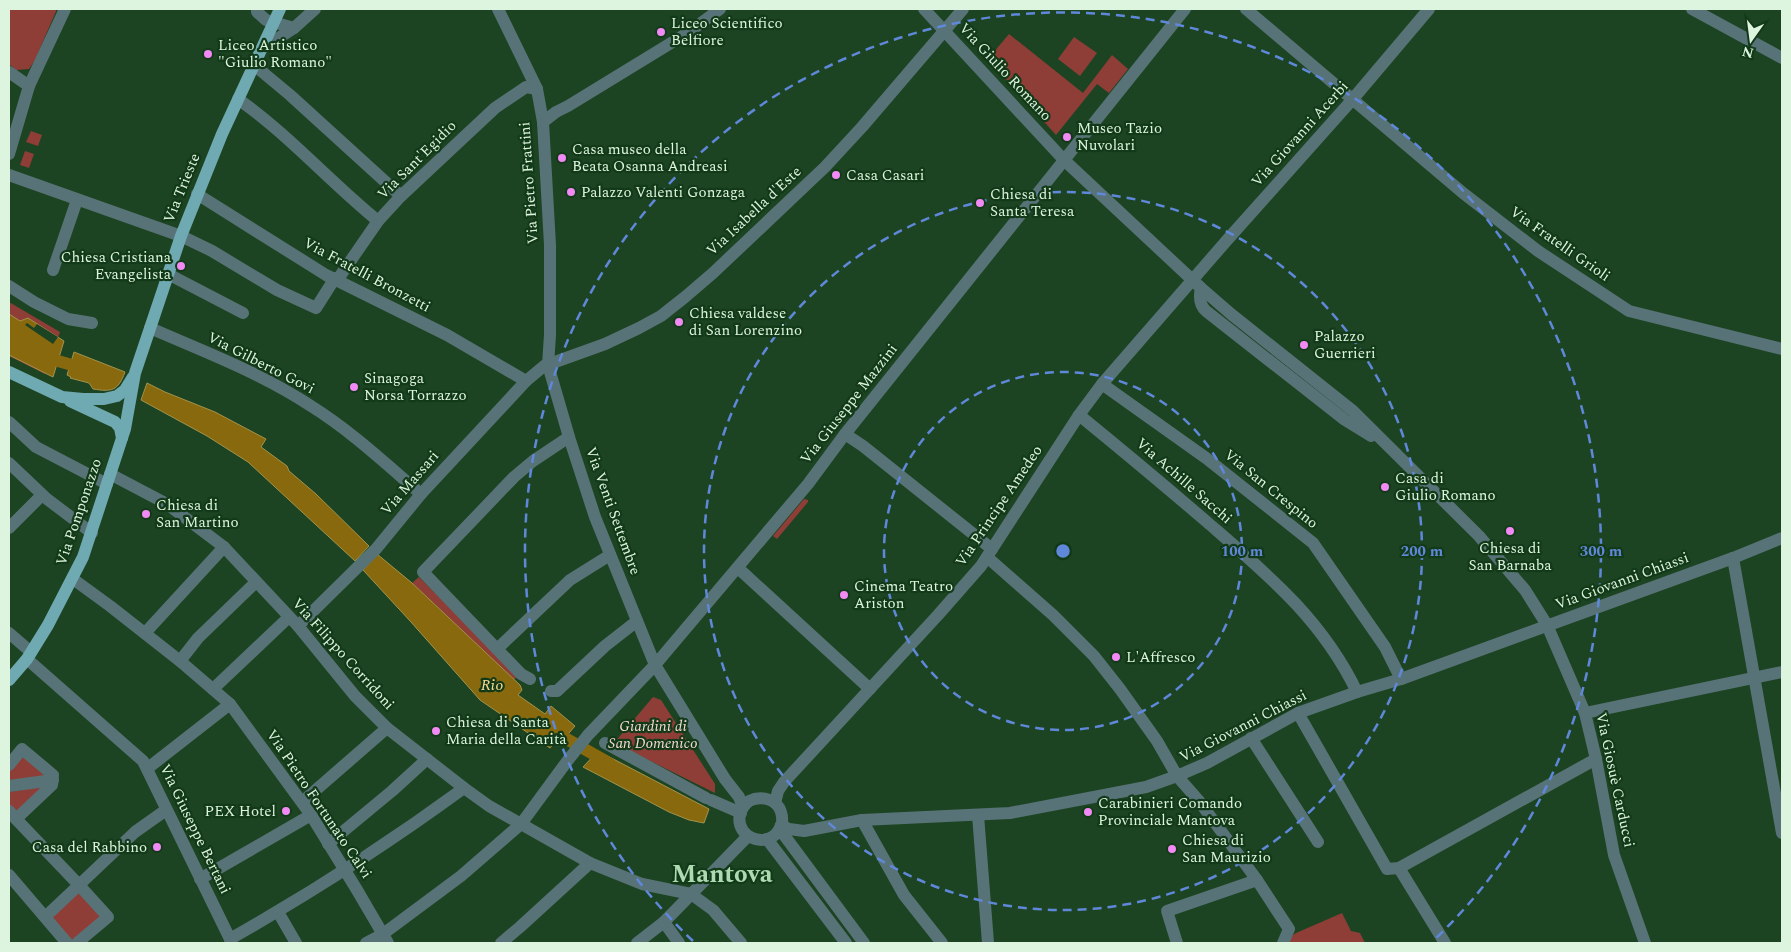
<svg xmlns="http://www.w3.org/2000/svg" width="1791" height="952" font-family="Spectral,serif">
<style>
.green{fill:#8f3d37}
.water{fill:#89690e;stroke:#a2934c}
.pier{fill:#1d4422}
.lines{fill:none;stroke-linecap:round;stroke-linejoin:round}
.canal{stroke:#89690e;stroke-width:12}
.minor{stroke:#577377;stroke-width:12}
.major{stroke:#6faab2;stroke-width:12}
.ring{fill:none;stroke:#6088da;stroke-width:2.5;stroke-dasharray:9 6}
.poi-dot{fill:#f18af4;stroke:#123a18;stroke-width:2}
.labels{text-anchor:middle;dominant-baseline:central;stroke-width:4.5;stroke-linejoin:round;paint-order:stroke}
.poi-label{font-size:15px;fill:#ddf4de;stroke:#123a18;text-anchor:start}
.street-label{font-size:15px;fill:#ddf4de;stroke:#123a18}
.park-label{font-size:15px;font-style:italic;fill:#f6d9d5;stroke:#123a18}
.water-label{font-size:16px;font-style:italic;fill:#f9d991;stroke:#123a18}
.town-label{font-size:25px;font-weight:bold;fill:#aedab1;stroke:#123a18}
.centre{fill:#6088da;stroke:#123a18;stroke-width:2.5}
.ring-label{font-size:15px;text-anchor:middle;font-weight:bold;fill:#6088da;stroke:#123a18;stroke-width:4.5;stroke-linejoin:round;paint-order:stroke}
</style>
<rect width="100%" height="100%" fill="#1d4422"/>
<g class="green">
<path d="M9 9H57L35 60 29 69 16 70 9 64Z"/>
<path d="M1009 34 1083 93 1112 55 1128 69 1109 93 1097 84 1056 135 988 59Z"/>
<path d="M1074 37 1097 53 1080 76 1058 59Z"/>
<path d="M31 131 42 135 38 146 26 142Z"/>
<path d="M25 151 34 154 29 168 20 165Z"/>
<path d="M9 302 60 332 45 374 9 356Z"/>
<path d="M804 499 808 500V502L777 539 773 536Z"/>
<path d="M419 577 518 675 514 680 412 583Z"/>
<path d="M653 697 661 700 715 784V793L614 743Z"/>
<path d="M22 753 50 775 9 783V768Z"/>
<path d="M48 786 15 814 9 807V792Z"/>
<path d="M80 891 101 916 72 941 51 916Z"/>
<path d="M1342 913 1351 931 1360 933 1365 943H1288L1293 935 1296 933Z"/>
</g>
<g class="water">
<path d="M9 314 20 321 28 318 64 341 53 377 9 355Z"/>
<path d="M74 352 125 372C118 391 112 392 93 389L89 383 70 378 71 377 67 375Z"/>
<path d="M147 383 165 392 215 412 266 439 261 447 287 466 289 471 316 494 369 546 355 561 248 462 207 436 141 400Z"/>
<path d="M377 554 412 583 520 685 522 690 518 695 545 714 551 706 575 726 558 746 554 744 550 748 480 700 411 622 363 570Z"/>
<path d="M598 751 709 809 704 823 689 820 669 812 583 767Z"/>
</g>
<path class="pier" d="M27 323 34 328 37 324 58 337 53 344 25 325Z"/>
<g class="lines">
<g class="canal">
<path d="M58 361 86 369"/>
<path d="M552 728 565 738 609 763"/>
</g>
<g class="minor">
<path d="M257 9V12L266 20 294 28 315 9"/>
<path d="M498 9 537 89 543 122 550 245V335L548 365 569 437 595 517 655 665 725 779 739 797 743 807"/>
<path d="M924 9 1064 160 1201 288 1231 314 1353 411 1479 536 1525 590 1547 625 1585 713 1596 759 1614 855 1645 943"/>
<path d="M1246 9 1463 193 1538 251 1629 311 1782 349"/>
<path d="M1692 9 1782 58"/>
<path d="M263 48 294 28"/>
<path d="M254 65 290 95 401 196"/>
<path d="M9 72 29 86"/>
<path d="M238 99C289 135 330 182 378 221"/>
<path d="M543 122 556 112 568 106 689 32 720 9"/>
<path d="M9 154 29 86 65 9"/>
<path d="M9 175 181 236 212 251 277 290 316 308 335 278"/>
<path d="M197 194 326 275 447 335 526 381"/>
<path d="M53 270 77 200"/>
<path d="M168 274 243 313"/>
<path d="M338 279 378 221 401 196 495 108 526 87 537 89"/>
<path d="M9 286 34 302 68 319 92 323"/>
<path d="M1201 288C1199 297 1199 305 1206 311L1345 420 1371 436"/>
<path d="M150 328C205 352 261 373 311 406 351 431 385 463 421 494"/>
<path d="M1102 384 1206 458 1313 543 1385 647 1401 679"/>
<path d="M1079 415C1122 450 1165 486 1207 522 1267 574 1322 619 1357 692"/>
<path d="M9 422 36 447 107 484"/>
<path d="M845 434 863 446 992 549"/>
<path d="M9 463 47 499 92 533"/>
<path d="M110 474 167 504 224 547 298 626 355 696 387 728 464 788 489 806 590 863 642 884 691 894 713 910 741 943"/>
<path d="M9 528 42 495"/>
<path d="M987 557 1053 615 1094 656 1120 689 1157 741 1177 776 1199 801 1257 880 1289 929 1283 943"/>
<path d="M1733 558 1782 833"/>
<path d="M738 568 870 689"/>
<path d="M73 579 110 606 180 661 230 704 311 815 357 890 388 943"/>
<path d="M298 626 376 549 421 494 526 381 544 366 605 344 639 328 661 316 685 297 713 273 825 167 862 127 963 9"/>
<path d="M9 633 31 652"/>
<path d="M145 633 224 547"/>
<path d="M497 649 570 580 610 555"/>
<path d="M27 659 143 761 232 943"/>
<path d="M180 661 198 638 256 582"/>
<path d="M530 679 521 674 423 572 514 477 533 461 569 437"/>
<path d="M213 689 289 617"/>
<path d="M551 691H557L605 646 637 621"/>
<path d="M1298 713 1387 869 1399 868 1596 759"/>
<path d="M1585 713 1782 672"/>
<path d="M1251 738 1318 842"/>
<path d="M605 743 706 798"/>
<path d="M9 765 22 749 53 775 52 785 16 819 9 811"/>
<path d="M148 768 230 704"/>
<path d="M9 786 53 780"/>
<path d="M711 800 741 813"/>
<path d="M302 802 387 728"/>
<path d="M775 803 778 791 784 782 938 615 981 566 1079 415 1102 384 1228 239 1352 100 1429 9"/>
<path d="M978 815 988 943"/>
<path d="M16 819 79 885 135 832 166 810"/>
<path d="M862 820 904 895 942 943"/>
<path d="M781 825 789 829 804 831 862 820 1010 813 1146 787 1177 776 1207 763 1298 713 1357 692 1401 679 1733 558 1782 538"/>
<path d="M781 825C773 851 734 840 740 814 742 808 745 804 749 801 761 795 777 799 781 812 784 820 780 827 784 835L864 943"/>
<path d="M767 839 846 943"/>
<path d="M328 844 392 791 427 759"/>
<path d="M1399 868 1445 943"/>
<path d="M9 875 67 943"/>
<path d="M200 879 311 815"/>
<path d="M278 912 296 943"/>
<path d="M45 917 79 885 108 917 77 943"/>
<path d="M664 922 679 943"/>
<path d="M230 939C311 893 389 843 464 788"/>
<path d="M366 943 383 934 461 876 521 824 568 760 588 735 655 665 808 484 845 434 1185 9"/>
<path d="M501 943 520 927 590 863"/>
<path d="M637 943 664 922 748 836"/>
<path d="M1177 943 1167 911 1257 880"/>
</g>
<g class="major">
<path d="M9 372 62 397 83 399H104L117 396 125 390 133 377"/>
<path d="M70 401 115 422 120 428 122 438"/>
<path d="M9 680 27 659 48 625 83 557 125 429 135 373 181 236 222 134 280 9"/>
</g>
</g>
<g class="ring">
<circle cx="1063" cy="551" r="179"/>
<circle cx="1063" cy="551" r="359"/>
<path d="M693 941A538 538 0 1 1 1433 941"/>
</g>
<g class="poi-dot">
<circle cx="661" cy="32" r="5"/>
<circle cx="208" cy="54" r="5"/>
<circle cx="1067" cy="137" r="5"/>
<circle cx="562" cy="158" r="5"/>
<circle cx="836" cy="175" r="5"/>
<circle cx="571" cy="192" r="5"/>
<circle cx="980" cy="203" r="5"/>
<circle cx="181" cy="266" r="5"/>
<circle cx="679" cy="322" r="5"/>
<circle cx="1304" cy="345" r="5"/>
<circle cx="354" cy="387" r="5"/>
<circle cx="1385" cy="487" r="5"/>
<circle cx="146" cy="514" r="5"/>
<circle cx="1510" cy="531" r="5"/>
<circle cx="844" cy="595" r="5"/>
<circle cx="1116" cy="657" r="5"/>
<circle cx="436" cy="731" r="5"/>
<circle cx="286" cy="811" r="5"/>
<circle cx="1088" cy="812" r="5"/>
<circle cx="157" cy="847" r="5"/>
<circle cx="1172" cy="849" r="5"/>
</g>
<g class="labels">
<g class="poi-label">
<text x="671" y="23">Liceo Scientifico<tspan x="671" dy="17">Belfiore</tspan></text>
<text x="218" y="45">Liceo Artistico<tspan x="218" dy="17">"Giulio Romano"</tspan></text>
<text x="1077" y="128">Museo Tazio<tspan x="1077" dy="17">Nuvolari</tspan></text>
<text x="572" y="149">Casa museo della<tspan x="572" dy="17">Beata Osanna Andreasi</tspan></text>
<text x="846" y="175">Casa Casari</text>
<text x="581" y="192">Palazzo Valenti Gonzaga</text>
<text x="990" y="194">Chiesa di<tspan x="990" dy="17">Santa Teresa</tspan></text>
<text x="171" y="257" text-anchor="end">Chiesa Cristiana<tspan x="171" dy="17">Evangelista</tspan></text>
<text x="689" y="313">Chiesa valdese<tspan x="689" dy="17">di San Lorenzino</tspan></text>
<text x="1314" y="336">Palazzo<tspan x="1314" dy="17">Guerrieri</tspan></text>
<text x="364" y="378">Sinagoga<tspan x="364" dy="17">Norsa Torrazzo</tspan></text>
<text x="1395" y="478">Casa di<tspan x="1395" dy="17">Giulio Romano</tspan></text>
<text x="156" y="505">Chiesa di<tspan x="156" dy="17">San Martino</tspan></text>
<text x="1510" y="548" text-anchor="middle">Chiesa di<tspan x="1510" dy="17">San Barnaba</tspan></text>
<text x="854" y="586">Cinema Teatro<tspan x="854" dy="17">Ariston</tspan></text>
<text x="1126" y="657">L'Affresco</text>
<text x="446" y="722">Chiesa di Santa<tspan x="446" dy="17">Maria della Carità</tspan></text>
<text x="1098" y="803">Carabinieri Comando<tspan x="1098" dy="17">Provinciale Mantova</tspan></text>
<text x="276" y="811" text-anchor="end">PEX Hotel</text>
<text x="1182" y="840">Chiesa di<tspan x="1182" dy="17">San Maurizio</tspan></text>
<text x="147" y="847" text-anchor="end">Casa del Rabbino</text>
</g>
<g class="street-label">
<text transform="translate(1005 72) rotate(47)">Via Giulio Romano</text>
<text transform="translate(1300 134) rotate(-48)">Via Giovanni Acerbi</text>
<text transform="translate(417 160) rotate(-45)">Via Sant'Egidio</text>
<text transform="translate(529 183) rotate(-94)">Via Pietro Frattini</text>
<text transform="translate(182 188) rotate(-68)">Via Trieste</text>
<text transform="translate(754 211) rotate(-43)">Via Isabella d'Este</text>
<text transform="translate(1560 244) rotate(35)">Via Fratelli Grioli</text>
<text transform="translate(367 275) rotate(28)">Via Fratelli Bronzetti</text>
<text transform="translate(261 363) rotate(27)">Via Gilberto Govi</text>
<text transform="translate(849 404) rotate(-52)">Via Giuseppe Mazzini</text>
<text transform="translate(1184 481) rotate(41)">Via Achille Sacchi</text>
<text transform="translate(410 483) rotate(-49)">Via Massari</text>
<text transform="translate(1271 489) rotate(39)">Via San Crespino</text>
<text transform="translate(999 506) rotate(-56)">Via Principe Amedeo</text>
<text transform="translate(613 511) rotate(70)">Via Venti Settembre</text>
<text transform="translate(79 512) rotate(-71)">Via Pomponazzo</text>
<text transform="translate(1622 581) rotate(-20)">Via Giovanni Chiassi</text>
<text transform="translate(343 654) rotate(48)">Via Filippo Corridoni</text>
<text transform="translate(1243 726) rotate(-27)">Via Giovanni Chiassi</text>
<text transform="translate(1615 780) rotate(78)">Via Giosuè Carducci</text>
<text transform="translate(319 804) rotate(56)">Via Pietro Fortunato Calvi</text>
<text transform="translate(195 829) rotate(64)">Via Giuseppe Bertani</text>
</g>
<g class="park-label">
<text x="653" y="726">Giardini di<tspan x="653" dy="17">San Domenico</tspan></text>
</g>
<g class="water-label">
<text x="492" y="685">Rio</text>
</g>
<g class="town-label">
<text x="722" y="875">Mantova</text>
</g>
</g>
<circle cx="1063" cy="551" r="8" class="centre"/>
<g class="ring-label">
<text x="1242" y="556">100 m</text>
<text x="1422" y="556">200 m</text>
<text x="1601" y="556">300 m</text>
</g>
<rect width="1791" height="952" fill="none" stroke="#ddf4de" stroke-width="20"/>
<g transform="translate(1751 40) rotate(194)" stroke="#123a18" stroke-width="4" paint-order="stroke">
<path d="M0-4L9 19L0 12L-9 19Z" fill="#ddf4de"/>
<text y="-8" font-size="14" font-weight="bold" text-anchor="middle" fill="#ddf4de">N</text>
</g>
</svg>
